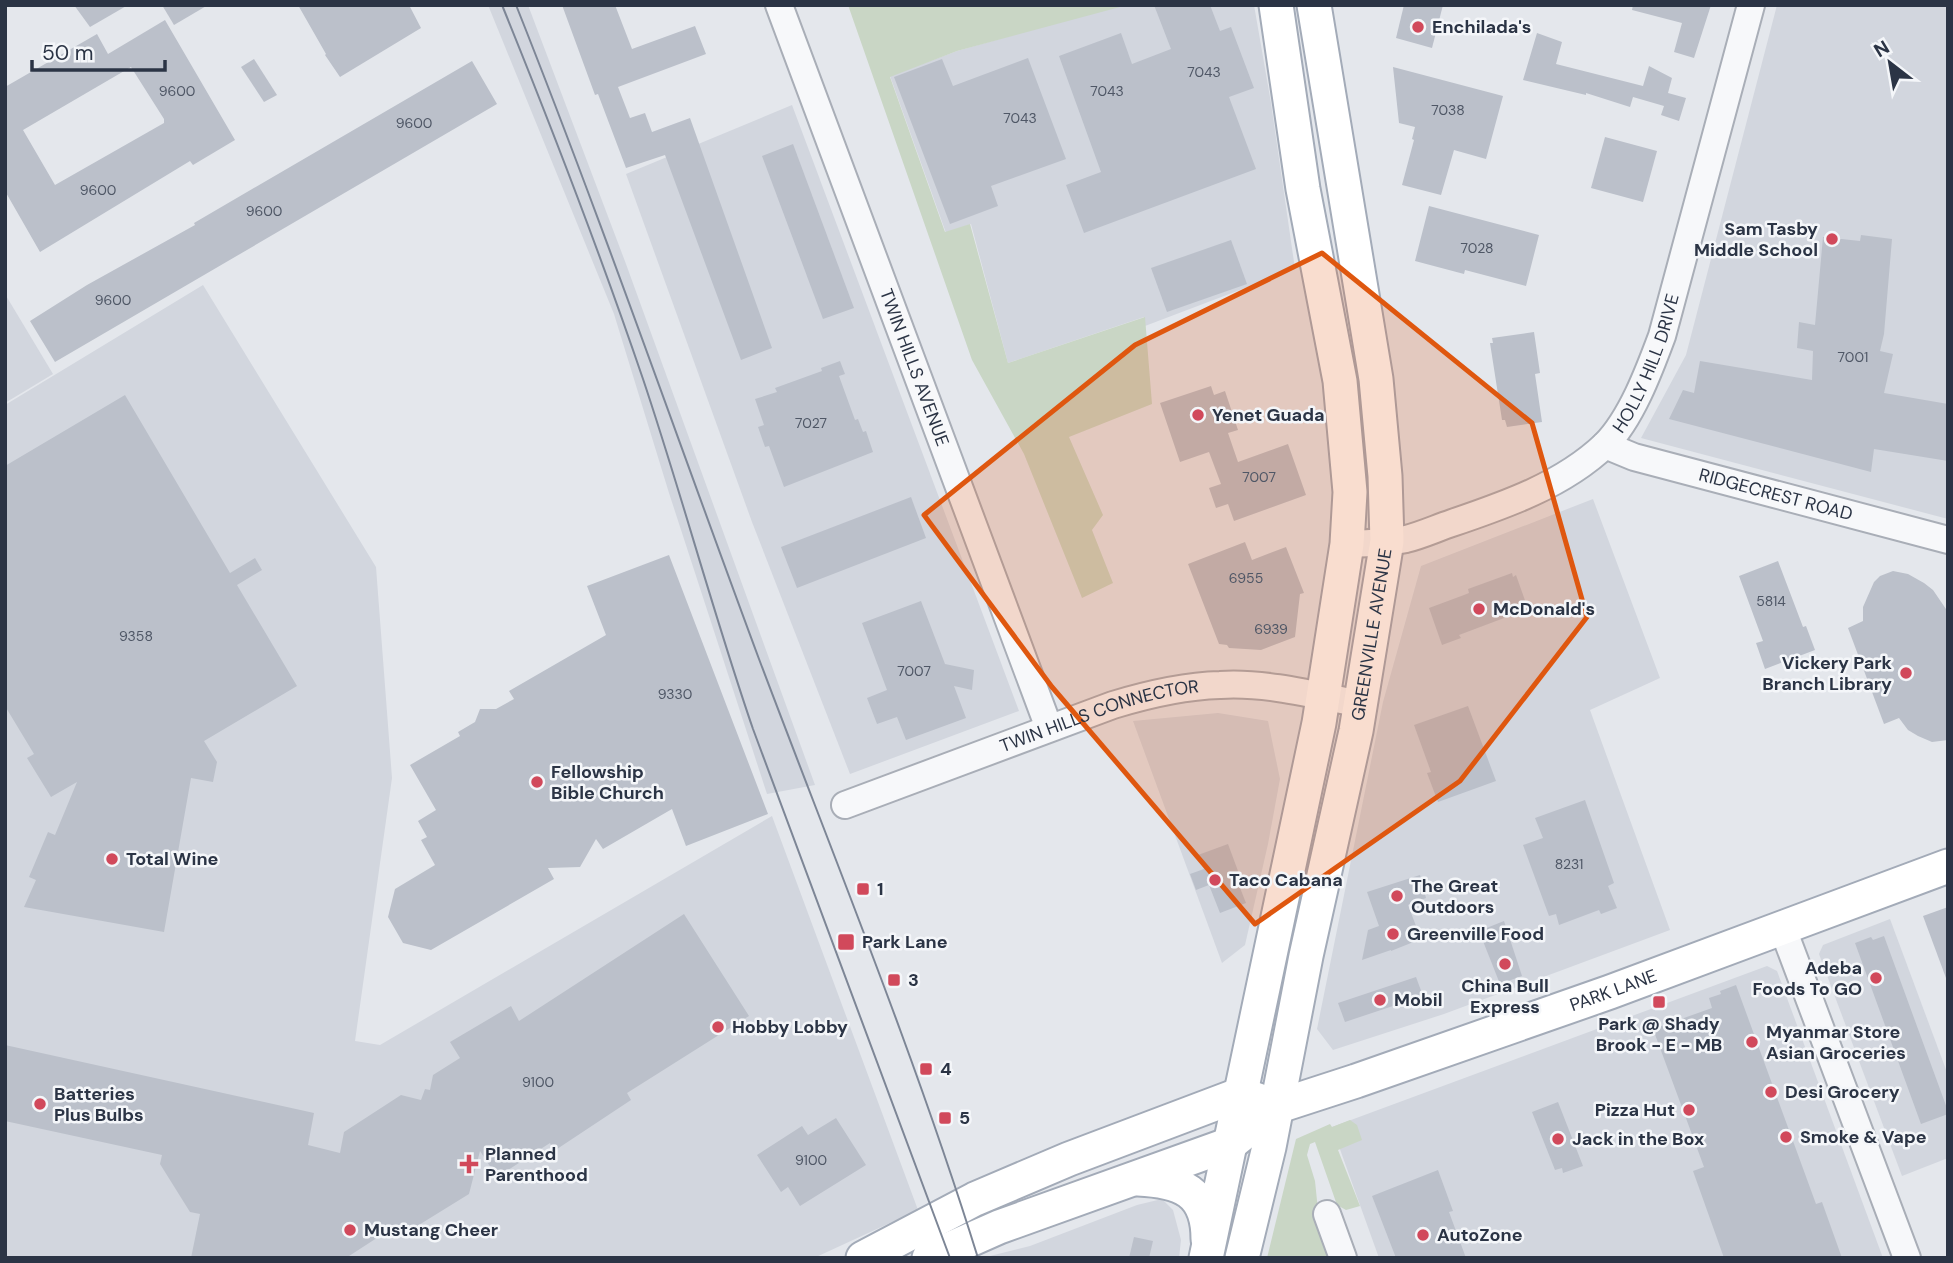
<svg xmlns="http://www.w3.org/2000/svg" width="1953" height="1263" font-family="'DM Sans',sans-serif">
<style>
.built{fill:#d2d6de}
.green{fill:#c9d6c5}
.building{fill:#bbc0ca;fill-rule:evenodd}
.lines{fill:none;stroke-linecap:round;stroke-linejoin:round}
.minor-casing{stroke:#a9aeb7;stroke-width:30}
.major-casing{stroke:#a3abb8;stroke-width:37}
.minor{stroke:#f7f8fa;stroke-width:26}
.major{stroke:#fff;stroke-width:33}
.tram{stroke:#7d8696;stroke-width:2}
.marked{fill:#df570f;fill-opacity:0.2;stroke:#df570f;stroke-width:5;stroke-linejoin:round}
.poi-dot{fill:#d1495b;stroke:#f4f6f9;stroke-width:2.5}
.labels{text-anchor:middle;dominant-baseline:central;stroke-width:5;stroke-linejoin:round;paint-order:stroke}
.number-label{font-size:14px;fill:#4f5766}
.poi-label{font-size:18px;font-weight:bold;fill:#2b3445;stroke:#f4f6f9;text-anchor:start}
.street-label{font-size:18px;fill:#2b3445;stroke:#f4f6f9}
</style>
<rect width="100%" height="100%" fill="#e4e7ec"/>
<g class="built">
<path d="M488 5H528L626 264 815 785 767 794 669 493 614 314Z"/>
<path d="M1120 5H1254L1271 103 1295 269 1145 326 1144 317 1008 363 971 224 946 233 890 76 957 51Z"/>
<path d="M1777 5H1948V519L1641 438 1686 355Z"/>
<path d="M792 105 1019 711 850 774 752 522 626 174Z"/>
<path d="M203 285 376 567 392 778 355 1041 380 1045 772 816 918 1210 814 1258H5V405Z"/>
<path d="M5 294 53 374 5 403Z"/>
<path d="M1593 499 1660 678 1590 710 1670 930 1444 1014 1333 1050 1317 1029 1383 702 1421 566Z"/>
<path d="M1218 713 1268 721 1280 779 1268 844 1245 945 1222 963 1133 721Z"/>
<path d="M1890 919 1948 1075V1158L1902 1176 1819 954 1823 945Z"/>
<path d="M1767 966 1777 971 1883 1258H1379L1332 1127Z"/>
<path d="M1162 1199 1173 1210 1181 1240 1179 1258H982L1030 1246 1137 1205Z"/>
</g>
<g class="green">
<path d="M848 5H1120V7L957 51 890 77 945 232 970 224 1008 363 1145 317 1152 404 1069 437 1103 515 1092 530 1113 583 1082 598 1024 454 972 360Z"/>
<path d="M1350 1120 1357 1125 1362 1140 1338 1150 1360 1206 1346 1210 1337 1205 1315 1142 1310 1144 1307 1155 1315 1181 1319 1220 1333 1258H1267L1296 1139 1330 1124 1332 1127Z"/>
</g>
<g class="building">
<path d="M74 5H128L90 27Z"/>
<path d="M162 5H208L174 25Z"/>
<path d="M298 5H409L421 28 340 77 325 55 326 54Z"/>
<path d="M562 5H615L632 49 695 26 706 54 618 87 630 118 645 113 652 132 690 118 772 348 741 360 665 155 626 168 598 94 595 95Z"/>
<path d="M1154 5H1210L1220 31 1231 27 1254 88 1229 97 1256 169 1084 233 1066 185 1101 172 1059 56 1121 33 1132 64 1171 49Z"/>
<path d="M1404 5H1443L1432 48 1396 38Z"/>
<path d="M1633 5H1711L1694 58 1674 52 1682 23 1632 10Z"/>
<path d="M165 20 235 140 193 165 190 161 40 252 5 191V87L97 34 108 54ZM131 67 164 119V123L55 185 23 130Z"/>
<path d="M1537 33 1562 42 1556 64 1643 86 1649 66 1672 78 1668 93 1686 98 1679 121 1661 115 1664 106 1633 97 1630 107 1586 93V95L1523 80Z"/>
<path d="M1028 58 1066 159 991 186 998 206 950 224 894 77 942 59 953 86Z"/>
<path d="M254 59 277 95 264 102 241 67Z"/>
<path d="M472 61 497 104 55 362 30 321 87 285 195 225 194 223Z"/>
<path d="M1393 67 1503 96 1486 159 1454 150 1441 195 1402 185 1414 140 1412 139 1415 127 1399 123Z"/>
<path d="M1605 137 1657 151 1643 202 1591 188Z"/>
<path d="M793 144 854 308 823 319 762 156Z"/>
<path d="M1429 206 1539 235 1526 286 1465 270 1464 274 1415 261Z"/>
<path d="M1861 235 1892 239 1884 334 1880 351 1893 354 1884 393 1948 404V461L1874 449 1871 472 1669 419 1683 390 1694 393 1700 361 1812 380 1813 351 1797 348 1799 322 1815 325 1823 237 1860 241Z"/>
<path d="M1231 240 1247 284 1167 312 1151 268Z"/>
<path d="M1534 332 1540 373 1535 374 1542 422 1507 427 1505 420H1502L1490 343H1493L1492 338Z"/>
<path d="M840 361 845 374 839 376 855 420 858 419 863 432 866 431 873 452 784 487 769 446 765 447 758 427 764 425 755 399 777 392 775 388 822 371 821 368Z"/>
<path d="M1211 386 1214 395 1225 391 1238 430 1228 433 1238 462 1288 444 1306 495 1234 521 1228 504 1216 508 1209 488 1221 484 1209 452 1180 462 1160 403Z"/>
<path d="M125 395 230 573 255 558 262 570 237 585 297 686 204 741 217 762 213 782 191 778 164 932 24 907 36 880 29 877 48 832 55 835 77 782 51 797 27 758 34 754 5 706V466Z"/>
<path d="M911 497 926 538 797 588 781 547Z"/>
<path d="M1245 542 1252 560 1286 547 1304 593 1300 594 1295 637 1261 650 1229 648 1227 645 1219 644 1188 564Z"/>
<path d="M669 555 768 814 686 846 672 809 603 849 596 839 580 867 548 868 554 879 431 950 403 943 388 917 395 889 435 865 421 840 427 837 418 821 436 810 410 765 460 736 458 732 475 722 480 709H496L514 699 509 691 606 635 587 586Z"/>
<path d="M1778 561 1803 627 1806 626 1815 650 1765 669 1756 643 1763 641 1739 576Z"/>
<path d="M1893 571 1908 574 1924 583 1933 590 1948 612V740L1932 742 1918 736 1908 730 1899 718 1884 724 1848 628 1863 621V607L1874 582 1880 576Z"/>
<path d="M1512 573 1513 577 1516 575 1528 609 1459 635 1461 638 1442 645 1429 608 1464 595 1469 593 1468 589Z"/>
<path d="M921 601 945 664 974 670 972 690 954 686 966 718 906 740 897 717 877 724 867 698 887 690 862 623Z"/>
<path d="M1468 706 1496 781 1438 802 1427 773 1431 772 1414 725Z"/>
<path d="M1585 800 1614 883 1608 886 1617 908 1601 914 1599 910 1559 925 1556 914 1549 916 1523 845 1543 838 1535 818Z"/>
<path d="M1228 844 1238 871 1235 875 1246 903 1220 913 1209 885 1196 890 1190 874 1204 869 1198 855Z"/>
<path d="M1420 875 1426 898 1408 905 1421 939 1391 951V950L1362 960 1368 930 1379 926 1367 892Z"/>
<path d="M1948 907V978H1946L1923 916Z"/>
<path d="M684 914 749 1016 627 1093 631 1100 554 1151 550 1143 497 1177 480 1151 469 1194 401 1236 386 1232 346 1258H191L200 1214 190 1212 160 1164 162 1155 5 1121V1045L314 1113 308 1145 340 1153 344 1132 401 1095 421 1100 425 1089 430 1090 433 1075 460 1058 450 1042 511 1006 519 1021Z"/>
<path d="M1504 921 1522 976 1500 984 1479 931Z"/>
<path d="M1884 936 1948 1111V1114L1921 1124 1855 943 1871 937 1873 940Z"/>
<path d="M1416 977 1423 996 1345 1022 1338 1003Z"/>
<path d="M1736 985 1816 1204 1822 1202 1842 1258H1724L1693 1171 1704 1167 1653 1029 1712 1008 1709 998 1721 994 1720 991Z"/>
<path d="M1558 1102 1583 1166 1563 1173 1562 1168 1555 1170 1532 1112Z"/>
<path d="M836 1118 866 1165 800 1206 788 1187 781 1192 757 1155 802 1126 808 1135Z"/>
<path d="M1438 1170 1453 1211 1449 1212 1466 1258H1396L1372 1196Z"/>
<path d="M1134 1237 1153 1241 1149 1258H1129Z"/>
</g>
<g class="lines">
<defs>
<g id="minor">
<path id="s1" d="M779 5 1049 728"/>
<path id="s2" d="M1605 445 1634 457 1948 540"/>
<path id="s3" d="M1347 544C1367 543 1387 543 1406 539 1422 535 1437 528 1452 523 1505 505 1563 485 1605 445 1631 419 1649 371 1662 336L1751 5"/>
<path id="s4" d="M845 805 1113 705C1149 694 1183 686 1220 685 1266 682 1315 695 1360 704"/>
<path d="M1783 929 1907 1258"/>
<path d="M1327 1214 1343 1258"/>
</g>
<g id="major">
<path d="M1138 1179C1181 1181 1208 1191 1208 1239"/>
<path d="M863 1258 975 1199 1069 1159 1241 1094 1258 1100"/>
<path id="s5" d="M929 1258 999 1227 1230 1144 1276 1107 1356 1081 1610 992 1948 866"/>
<path d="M1206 1258 1319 723 1347 544 1350 492 1340 381 1303 189 1276 5"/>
<path id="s6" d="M1242 1258 1269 1147 1306 956 1356 731 1387 541 1385 476 1376 379 1314 5"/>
</g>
</defs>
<use href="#minor" class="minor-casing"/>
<use href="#major" class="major-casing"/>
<use href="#minor" class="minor"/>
<use href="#major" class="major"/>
<g class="tram">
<path d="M502 5C552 128 600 253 643 379 682 495 713 613 753 729L950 1258"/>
<path d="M516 5C602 221 678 441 759 659 834 858 915 1055 978 1258"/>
</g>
</g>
<path class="marked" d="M1322 253 1532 423 1587 617 1460 781 1255 924 1052 687 924 515 1135 345Z"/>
<g class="poi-dot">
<circle cx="1418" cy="27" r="7"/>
<circle cx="1832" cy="239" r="7"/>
<circle cx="1198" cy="415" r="7"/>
<circle cx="1479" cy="609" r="7"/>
<circle cx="1906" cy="673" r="7"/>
<circle cx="537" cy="782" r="7"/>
<circle cx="112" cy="859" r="7"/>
<circle cx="1215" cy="880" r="7"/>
<rect x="856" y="882" width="14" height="14" rx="3.5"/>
<circle cx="1397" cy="896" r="7"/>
<circle cx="1393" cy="934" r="7"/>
<rect x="837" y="933" width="18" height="18" rx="3.5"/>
<circle cx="1505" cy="964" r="7"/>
<circle cx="1876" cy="978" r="7"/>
<rect x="887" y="973" width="14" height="14" rx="3.5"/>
<circle cx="1380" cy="1000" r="7"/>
<rect x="1652" y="995" width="14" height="14" rx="3.5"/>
<circle cx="718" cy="1027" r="7"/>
<circle cx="1752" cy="1042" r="7"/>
<rect x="919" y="1062" width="14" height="14" rx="3.5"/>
<circle cx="1771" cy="1092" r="7"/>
<circle cx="40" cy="1104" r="7"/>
<circle cx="1689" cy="1110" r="7"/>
<rect x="938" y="1111" width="14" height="14" rx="3.5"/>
<circle cx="1786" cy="1137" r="7"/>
<circle cx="1558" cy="1139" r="7"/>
<path d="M465.5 1153.5h7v7h7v7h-7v7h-7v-7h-7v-7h7z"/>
<circle cx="350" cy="1230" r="7"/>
<circle cx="1423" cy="1235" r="7"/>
</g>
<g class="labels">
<g class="number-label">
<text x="1204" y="72">7043</text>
<text x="177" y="91">9600</text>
<text x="1107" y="91">7043</text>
<text x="1448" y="110">7038</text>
<text x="1020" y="118">7043</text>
<text x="414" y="123">9600</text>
<text x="98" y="190">9600</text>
<text x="264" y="211">9600</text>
<text x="1477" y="248">7028</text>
<text x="113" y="300">9600</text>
<text x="1853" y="357">7001</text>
<text x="811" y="423">7027</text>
<text x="1259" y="477">7007</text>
<text x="1246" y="578">6955</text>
<text x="1771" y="601">5814</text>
<text x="1271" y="629">6939</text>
<text x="136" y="636">9358</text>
<text x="914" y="671">7007</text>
<text x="675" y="694">9330</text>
<text x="1569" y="864">8231</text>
<text x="538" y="1082">9100</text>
<text x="811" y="1160">9100</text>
</g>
<g class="poi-label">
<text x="1432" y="27">Enchilada's</text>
<text x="1818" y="229" text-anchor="end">Sam Tasby<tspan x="1818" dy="21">Middle School</tspan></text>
<text x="1212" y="415">Yenet Guada</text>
<text x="1493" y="609">McDonald's</text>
<text x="1892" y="663" text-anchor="end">Vickery Park<tspan x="1892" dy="21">Branch Library</tspan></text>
<text x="551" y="772">Fellowship<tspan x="551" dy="21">Bible Church</tspan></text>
<text x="126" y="859">Total Wine</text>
<text x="1229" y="880">Taco Cabana</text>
<text x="1411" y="886">The Great<tspan x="1411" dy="21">Outdoors</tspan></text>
<text x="877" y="889">1</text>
<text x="1407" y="934">Greenville Food</text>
<text x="862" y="942">Park Lane</text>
<text x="1862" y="968" text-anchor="end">Adeba<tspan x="1862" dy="21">Foods To GO</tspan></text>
<text x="908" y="980">3</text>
<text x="1505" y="986" text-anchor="middle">China Bull<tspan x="1505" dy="21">Express</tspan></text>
<text x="1394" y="1000">Mobil</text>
<text x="1659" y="1024" text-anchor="middle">Park @ Shady<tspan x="1659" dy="21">Brook - E - MB</tspan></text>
<text x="732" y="1027">Hobby Lobby</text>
<text x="1766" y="1032">Myanmar Store<tspan x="1766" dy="21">Asian Groceries</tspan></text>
<text x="940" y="1069">4</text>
<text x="1785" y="1092">Desi Grocery</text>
<text x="54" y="1094">Batteries<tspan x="54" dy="21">Plus Bulbs</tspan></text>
<text x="1675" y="1110" text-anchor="end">Pizza Hut</text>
<text x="959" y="1118">5</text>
<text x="1800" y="1137">Smoke &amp; Vape</text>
<text x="1572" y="1139">Jack in the Box</text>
<text x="485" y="1154">Planned<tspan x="485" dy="21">Parenthood</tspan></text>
<text x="364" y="1230">Mustang Cheer</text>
<text x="1437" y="1235">AutoZone</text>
</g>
<g class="street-label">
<text stroke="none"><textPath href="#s3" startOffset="374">HOLLY HILL DRIVE</textPath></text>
<text stroke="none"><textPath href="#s1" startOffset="387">TWIN HILLS AVENUE</textPath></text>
<text stroke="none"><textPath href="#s2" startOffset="178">RIDGECREST ROAD</textPath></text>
<text stroke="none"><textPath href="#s6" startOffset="637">GREENVILLE AVENUE</textPath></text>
<text stroke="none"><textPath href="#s4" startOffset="270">TWIN HILLS CONNECTOR</textPath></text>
<text stroke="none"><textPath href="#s5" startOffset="738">PARK LANE</textPath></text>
</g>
</g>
<rect width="1953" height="1263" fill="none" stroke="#2b3445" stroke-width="14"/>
<g transform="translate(1890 63) rotate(329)" stroke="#f4f6f9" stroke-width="5" paint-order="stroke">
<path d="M0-5L12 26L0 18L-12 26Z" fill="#2b3445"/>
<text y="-10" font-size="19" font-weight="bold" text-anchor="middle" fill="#2b3445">N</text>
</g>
<path d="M32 60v10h133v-10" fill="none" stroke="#2b3445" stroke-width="3.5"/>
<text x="42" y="60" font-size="21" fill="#2b3445" stroke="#f4f6f9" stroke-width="5" paint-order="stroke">50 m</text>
</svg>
